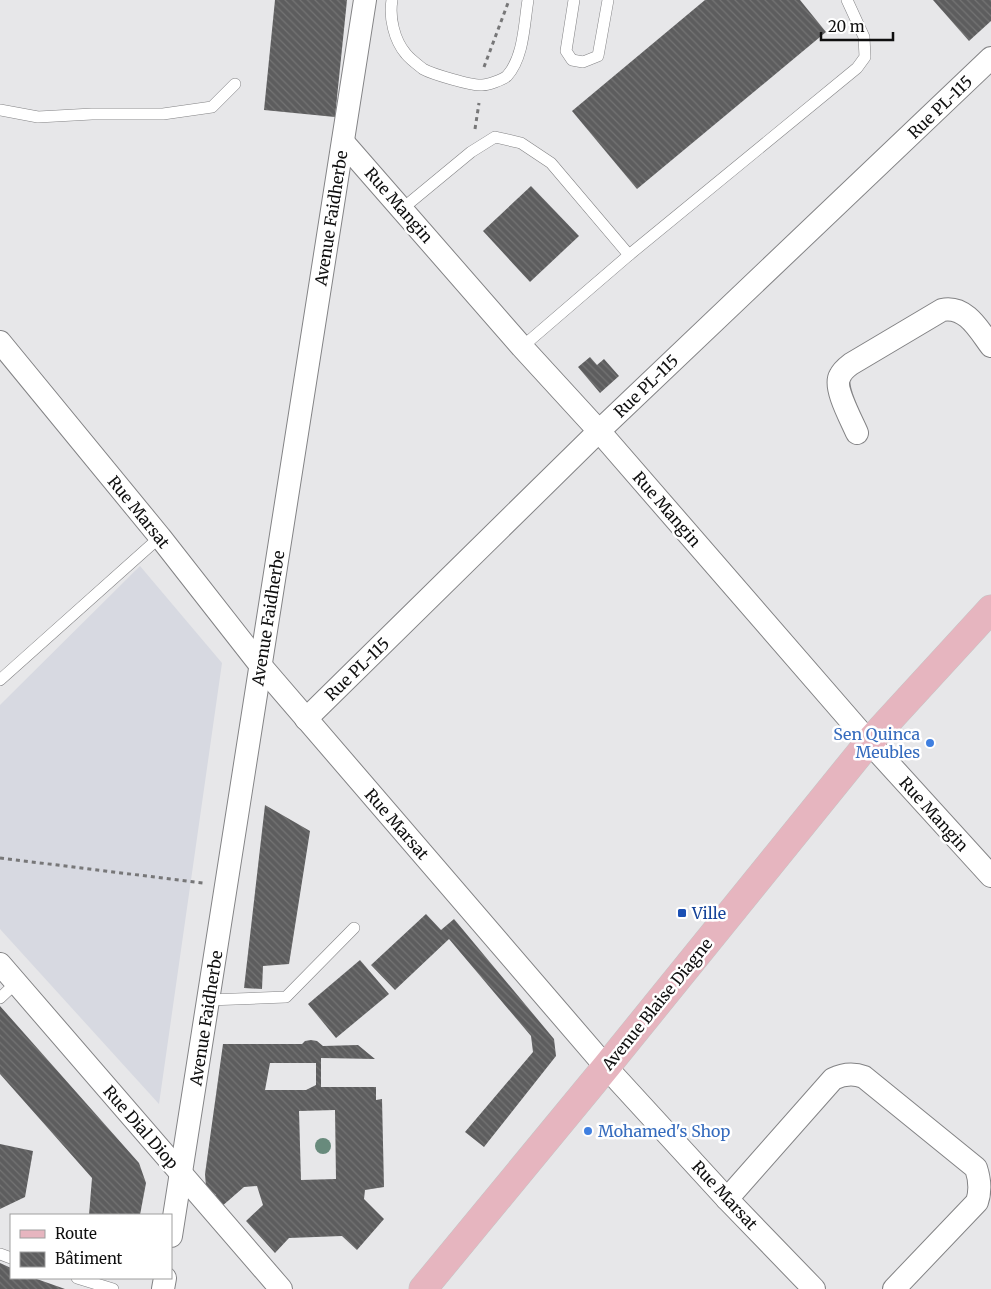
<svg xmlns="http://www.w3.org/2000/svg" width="991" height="1289" font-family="Merriweather,serif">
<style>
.built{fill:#d7d9e1}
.building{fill:url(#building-back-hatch);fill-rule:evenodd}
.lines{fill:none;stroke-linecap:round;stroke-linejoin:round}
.lane-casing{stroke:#838385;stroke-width:12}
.street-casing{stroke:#838385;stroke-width:24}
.primary-casing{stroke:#c5c5c5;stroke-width:29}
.path{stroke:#777778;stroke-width:3;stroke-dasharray:4 4;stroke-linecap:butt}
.lane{stroke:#fff;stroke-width:11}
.street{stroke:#fff;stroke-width:22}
.primary{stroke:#e6b5bf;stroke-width:28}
.tree{fill:#688a7c}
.shop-dot{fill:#3f7fe0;stroke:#fff;stroke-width:2}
.transit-dot{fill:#1a4fb4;stroke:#fff;stroke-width:2}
.labels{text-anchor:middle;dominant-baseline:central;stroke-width:5;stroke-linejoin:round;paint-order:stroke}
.street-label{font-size:16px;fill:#0f0f0f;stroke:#fff}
.shop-label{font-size:16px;fill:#366cbe;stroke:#fff;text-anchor:end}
.transit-label{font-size:16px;fill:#164399;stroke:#fff;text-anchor:start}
</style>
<defs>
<pattern id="building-back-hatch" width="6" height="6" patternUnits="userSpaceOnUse" patternTransform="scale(1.25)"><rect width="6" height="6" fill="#5d5d5e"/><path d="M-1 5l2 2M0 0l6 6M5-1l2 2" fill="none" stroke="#747474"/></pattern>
</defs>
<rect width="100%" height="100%" fill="#e7e7e9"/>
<path class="built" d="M140 566 222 663 159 1104 0 929V705Z"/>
<g class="building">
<path d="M275 0H347L335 117 264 110Z"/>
<path d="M705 0H800L826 32 637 189 572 111Z"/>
<path d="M933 0H991V21L969 41Z"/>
<path d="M531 186 579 236 530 282 483 231Z"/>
<path d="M590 357 597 365 604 359 619 376 600 393 578 367Z"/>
<path d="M265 805 310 831 289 964 263 966 262 989 244 988Z"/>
<path d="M426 914 441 930 454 919 554 1039 556 1056 484 1147 465 1132 533 1052 531 1036 449 939 395 990 371 965Z"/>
<path d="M360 960 389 994 336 1038 308 1004Z"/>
<path d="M0 1006 139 1163 146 1183 140 1215H89L92 1178 0 1074Z"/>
<path d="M311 1040 317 1041 323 1046 358 1045 375 1059 321 1058V1087H376V1100L382 1099 384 1187 365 1190 364 1199 384 1219 357 1250 342 1236 289 1238 275 1253 246 1221 263 1205 257 1186 244 1187 221 1207 211 1198 216 1195 206 1187 205 1174 223 1044H302L305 1041ZM270 1063H316V1085L306 1090H265ZM335 1110 336 1179 301 1180 299 1111Z"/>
<path d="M0 1144 33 1151 25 1197 0 1209Z"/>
<path d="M0 1263 11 1268V1278H34L65 1289H0Z"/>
</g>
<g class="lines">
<defs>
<g id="lane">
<path d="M392 0C389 17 394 40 406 54 410 59 418 65 423 69 432 74 472 86 482 85 488 85 502 80 507 76 524 57 524 24 528 0"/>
<path d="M574 0 566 51 572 60 583 62 598 56 608 0"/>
<path d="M0 110 38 117 92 114H163L212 107 235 84"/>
<path d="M402 209 471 152 495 137 521 143 551 163 629 255"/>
<path d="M522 347 629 255 857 68 865 57 864 37 847 0"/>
<path d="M0 680 160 537"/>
<path d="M0 998 16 983"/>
<path d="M208 1000 286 997 354 928"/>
<path d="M0 1254 11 1258"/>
<path d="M77 1278 113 1289"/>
</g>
<g id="street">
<path d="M343 142 522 347 599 431 869 742 991 876"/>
<path d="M0 342 160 537 261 666 606 1067 727 1199 814 1289"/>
<path d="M857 433C852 421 833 387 840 376 842 371 847 367 851 364L942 310C966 305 979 330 991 346"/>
<path d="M306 719 599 431 991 58"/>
<path d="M0 964 281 1289"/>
<path d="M727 1199 833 1079C843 1074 854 1073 864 1077L976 1168C980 1180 981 1190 977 1202L894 1289"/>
<path d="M171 1236 365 0"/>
<path d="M163 1289 165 1278"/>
</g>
<path id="primary" d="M423 1289 606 1067 869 742 991 609"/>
</defs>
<use href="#lane" class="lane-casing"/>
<use href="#street" class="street-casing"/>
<use href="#primary" class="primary-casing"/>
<g class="path">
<path d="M484 67 508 3"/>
<path d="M475 129 479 103"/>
<path d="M0 858 203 883"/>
</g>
<use href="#lane" class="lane"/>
<use href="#street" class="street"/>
<use href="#primary" class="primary"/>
</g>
<circle class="tree" cx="323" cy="1146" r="8"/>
<g class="shop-dot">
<circle cx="930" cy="743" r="5"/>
<circle cx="588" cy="1131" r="5"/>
</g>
<rect class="transit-dot" x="677" y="908" width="10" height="10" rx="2.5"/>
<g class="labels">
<g class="street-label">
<text transform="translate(940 107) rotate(-44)">Rue PL-115</text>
<text transform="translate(399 205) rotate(49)">Rue Mangin</text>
<text transform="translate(331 218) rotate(-81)">Avenue Faidherbe</text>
<text transform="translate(646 386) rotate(-44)">Rue PL-115</text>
<text transform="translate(667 509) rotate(49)">Rue Mangin</text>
<text transform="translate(139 512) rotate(51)">Rue Marsat</text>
<text transform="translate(268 618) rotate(-81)">Avenue Faidherbe</text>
<text transform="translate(357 669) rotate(-44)">Rue PL-115</text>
<text transform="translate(934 814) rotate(48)">Rue Mangin</text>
<text transform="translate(397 824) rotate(49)">Rue Marsat</text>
<text transform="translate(657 1004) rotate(-51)">Avenue Blaise Diagne</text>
<text transform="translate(206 1018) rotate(-81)">Avenue Faidherbe</text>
<text transform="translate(141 1127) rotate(49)">Rue Dial Diop</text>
<text transform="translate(725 1195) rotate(47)">Rue Marsat</text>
</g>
<g class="shop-label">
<text x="920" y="734">Sen Quinca<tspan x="920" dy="18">Meubles</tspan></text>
<text x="598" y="1131" text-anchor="start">Mohamed's Shop</text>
</g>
<g class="transit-label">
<text x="692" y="913">Ville</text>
</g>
</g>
<rect x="10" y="1214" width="162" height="65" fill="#ffffff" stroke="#9f9f9f"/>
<rect x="20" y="1230" width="25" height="8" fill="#e6b5bf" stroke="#9f9f9f"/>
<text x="55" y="1239" font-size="15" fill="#0f0f0f">Route</text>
<rect x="20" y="1252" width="25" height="15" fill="url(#building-back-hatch)" stroke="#9f9f9f"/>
<text x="55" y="1264" font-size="15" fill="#0f0f0f">Bâtiment</text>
<path d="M821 32v8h72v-8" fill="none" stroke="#0f0f0f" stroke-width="2.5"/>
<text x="828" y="32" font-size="15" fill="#0f0f0f" stroke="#ffffff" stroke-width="4" paint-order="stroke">20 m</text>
</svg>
